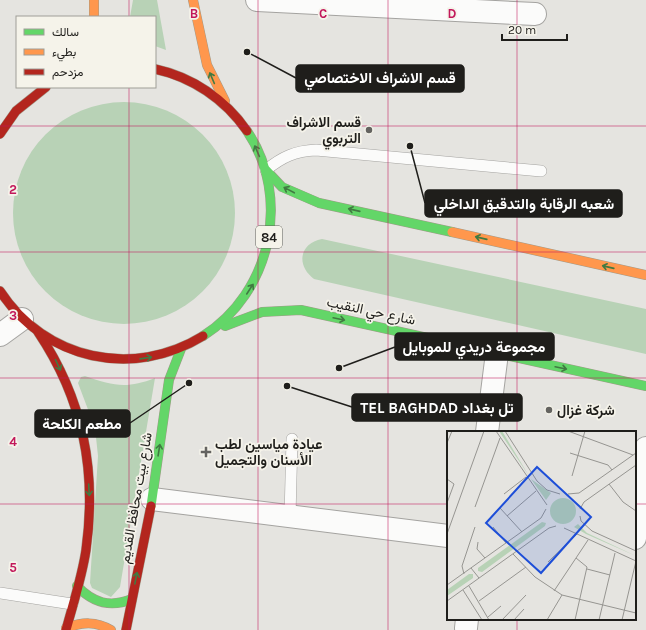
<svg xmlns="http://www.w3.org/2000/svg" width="646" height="630" font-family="Karla,Vazirmatn,sans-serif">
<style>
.green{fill:#b8d2b6}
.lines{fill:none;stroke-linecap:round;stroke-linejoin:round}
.lane-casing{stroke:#a4a3a0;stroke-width:12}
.street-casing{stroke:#a4a3a0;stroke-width:24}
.fast-casing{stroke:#a19a89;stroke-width:10}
.slow-casing{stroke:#a19a89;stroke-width:10}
.jam-casing{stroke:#a19a89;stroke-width:10}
.lane{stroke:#fbfbfa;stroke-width:11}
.street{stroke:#fbfbfa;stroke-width:22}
.fast{stroke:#63d668;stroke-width:9}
.slow{stroke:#ff974d;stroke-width:9}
.jam{stroke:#b3261e;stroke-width:9}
.oneway{stroke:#417a42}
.grid{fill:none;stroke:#c2185b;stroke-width:1;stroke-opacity:0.55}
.poi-dot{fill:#646360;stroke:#f5f3ea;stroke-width:1.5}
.labels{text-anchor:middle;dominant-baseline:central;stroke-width:3.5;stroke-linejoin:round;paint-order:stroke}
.shield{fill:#f5f3ea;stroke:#5f5e59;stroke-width:1}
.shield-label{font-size:13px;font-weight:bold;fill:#1f1e1b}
.poi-label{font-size:14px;font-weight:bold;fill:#1f1e1b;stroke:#f5f3ea;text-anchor:start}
.street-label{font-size:14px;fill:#1f1e1b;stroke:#f5f3ea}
.inset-road{fill:none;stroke:#969591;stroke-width:1}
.view{fill:#1d4ed8;fill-opacity:0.15;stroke:#1d4ed8;stroke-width:2}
.inset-edge{fill:none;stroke:#1f1e1b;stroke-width:2}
.grid-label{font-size:13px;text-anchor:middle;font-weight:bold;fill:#c2185b;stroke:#f5f3ea;stroke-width:3.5;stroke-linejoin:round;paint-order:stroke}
.leader{fill:none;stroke:#1f1e1b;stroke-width:1.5}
.callout-dot{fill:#1f1e1b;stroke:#f5f3ea;stroke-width:1.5}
.callout{fill:#1f1e1b;stroke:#1f1e1b;stroke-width:1.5}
.callout-label{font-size:15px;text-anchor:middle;font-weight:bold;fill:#fff}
</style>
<rect width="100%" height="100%" fill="#e5e4e0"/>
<g class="green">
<path d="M133 0H157L166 50 155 46V17H130Z"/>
<circle cx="124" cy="213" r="111"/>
<path d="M322 239 646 309V354L314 279C296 266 299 243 322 239Z"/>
<path d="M85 376C113 386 127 389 155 378L120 587 111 597 92 588 90 583 98 456 95 428 78 383 81 377Z"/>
</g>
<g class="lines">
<defs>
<g id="lane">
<path d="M266 170C282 157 295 151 316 150L541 171"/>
<path d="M290 517 292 439"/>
<path d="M0 593 72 604"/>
</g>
<g id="street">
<path d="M257 0 535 14"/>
<path d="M0 335 22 319"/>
<path d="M487 432 497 353"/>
<path d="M152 499 448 536"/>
<path d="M635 538 646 448"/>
<path d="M466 628 467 619"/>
</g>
<g id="fast">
<path d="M266 170 282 187 319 203 452 232"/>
<path d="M225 326 262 312 301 310 646 386"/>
<path d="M203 336C271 293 292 198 247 131"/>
<path d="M151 506 169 380 181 349"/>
<path d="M77 586C93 603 110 608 132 599"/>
</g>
<g id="slow">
<path d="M94 0V17"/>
<path d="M193 0 207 65 225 101"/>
<path d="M452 232 646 275"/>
<path d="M66 628C82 622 96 621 111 630"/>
</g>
<g id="jam">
<path d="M155 69C192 77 225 99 247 131"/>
<path d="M0 134 16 111 46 87"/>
<path d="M0 291C45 360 133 379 203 336"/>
<path d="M38 332C83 399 97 470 86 550 82 577 73 604 66 630"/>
<path d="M126 630 151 506"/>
</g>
</defs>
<use href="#lane" class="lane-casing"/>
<use href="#street" class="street-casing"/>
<use href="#fast" class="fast-casing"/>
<use href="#slow" class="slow-casing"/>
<use href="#jam" class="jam-casing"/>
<use href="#lane" class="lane"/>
<use href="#street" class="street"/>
<use href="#fast" class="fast"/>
<use href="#slow" class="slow"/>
<use href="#jam" class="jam"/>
</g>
<defs><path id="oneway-shaft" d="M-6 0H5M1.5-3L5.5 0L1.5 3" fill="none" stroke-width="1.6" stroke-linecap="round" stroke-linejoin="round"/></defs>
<g class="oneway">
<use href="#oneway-shaft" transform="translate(212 78) rotate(-113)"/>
<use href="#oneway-shaft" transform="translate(257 151) rotate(-114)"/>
<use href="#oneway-shaft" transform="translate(289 190) rotate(-152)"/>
<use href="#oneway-shaft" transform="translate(354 210) rotate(-167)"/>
<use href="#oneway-shaft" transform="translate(481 238) rotate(-167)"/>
<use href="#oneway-shaft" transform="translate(608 267) rotate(-167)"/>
<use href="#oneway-shaft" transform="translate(250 289) rotate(-57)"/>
<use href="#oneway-shaft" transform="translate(339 319) rotate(12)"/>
<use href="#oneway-shaft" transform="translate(146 358) rotate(-8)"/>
<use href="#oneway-shaft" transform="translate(58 365) rotate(65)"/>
<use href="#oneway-shaft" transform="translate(561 368) rotate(12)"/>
<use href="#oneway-shaft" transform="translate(159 450) rotate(-81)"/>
<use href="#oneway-shaft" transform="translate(89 490) rotate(87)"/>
<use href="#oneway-shaft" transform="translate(136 578) rotate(-79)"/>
</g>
<path class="grid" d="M129 0V17M258 0V630M388 0V630M517 0V432M129 87V630M0 126H646M0 252H646M0 378H646M0 504H448M635 504H646M517 619V630"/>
<g class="poi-dot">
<circle cx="369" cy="130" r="4"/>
<circle cx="549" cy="410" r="4"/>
<path d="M204 446h4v4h4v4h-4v4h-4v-4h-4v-4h4z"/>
</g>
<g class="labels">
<rect class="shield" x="256" y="226" width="26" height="22" rx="3"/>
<g class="shield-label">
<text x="269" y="237">84</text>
</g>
<g class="poi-label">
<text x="361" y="122" text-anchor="end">قسم الاشراف<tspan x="361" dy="16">التربوي</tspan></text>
<text x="557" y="410">شركة غزال</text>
<text x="215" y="444">عيادة مياسين لطب<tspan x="215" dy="16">الأسنان والتجميل</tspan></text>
</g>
<g class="street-label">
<text transform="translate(371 311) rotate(12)">شارع حي النقيب</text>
<text transform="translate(136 498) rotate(-80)">شارع بيت محافظ القديم</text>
</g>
</g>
<g transform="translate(447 431)">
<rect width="189" height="189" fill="#e5e4e0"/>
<path d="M52 0H55L82 45ZM84 48 104 62 99 69ZM103 80a13 13 0 1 1 26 0a13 13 0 1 1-26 0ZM95 91 99 92 98 95 35 141 31 140V137ZM131 93 140 102 189 125 139 103 127 96ZM22 143H26V147L0 165V159Z" fill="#b8d2b6"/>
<path class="inset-road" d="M49 0 100 74M58 0 90 50 100 59 113 63M121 0 186 24M0 12 5 0M123 22 161 34 165 39M125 45 138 0M0 48 7 53 0 72M162 53 176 71 189 80M57 63 79 46M121 63 132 62 189 22M28 76 53 7M53 77 75 101M133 78 137 71 189 34M60 85 89 60M133 85 134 90 145 100 189 120M46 96 59 112M117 97 189 130M0 103 37 0M31 111 30 118 38 127M66 123 88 146 115 164 189 182M101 131 130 103M24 137 32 147M140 138 163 144M17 143 15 135 28 96M0 154 94 87 99 78M22 155 42 189M16 159 35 189M107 160 141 109M0 170 102 97 109 95M32 170 79 136M41 186 54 175M55 189 79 164M67 189 77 178M100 189 115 164M128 189 140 136 129 127M152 189 168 122M175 189 189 130"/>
<path class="view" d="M90 36 144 86 94 142 39 92Z"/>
<rect width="189" height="189" class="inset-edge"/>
</g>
<g class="grid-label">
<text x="194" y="18">B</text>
<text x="323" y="18">C</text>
<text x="452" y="18">D</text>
<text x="13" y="194">2</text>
<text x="13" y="320">3</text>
<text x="13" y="446">4</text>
<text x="13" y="572">5</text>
</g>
<path class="leader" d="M247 52L296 78M410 146L425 203M339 368L395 347M287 386L352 407M189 383L130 423"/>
<g class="callout-dot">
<circle cx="247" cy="52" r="4"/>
<circle cx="410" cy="146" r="4"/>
<circle cx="339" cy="368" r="4"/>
<circle cx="287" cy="386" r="4"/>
<circle cx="189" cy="383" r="4"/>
</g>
<g class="callout">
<rect x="296" y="65" width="168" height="27" rx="4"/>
<rect x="425" y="190" width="197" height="27" rx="4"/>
<rect x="395" y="333" width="159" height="27" rx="4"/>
<rect x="352" y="394" width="170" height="27" rx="4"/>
<rect x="35" y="410" width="95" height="27" rx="4"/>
</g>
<g class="callout-label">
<text x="380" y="83">قسم الاشراف الاختصاصي</text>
<text x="524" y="209">شعبه الرقابة والتدقيق الداخلي</text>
<text x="474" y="352">مجموعة دريدي للموبايل</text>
<text x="437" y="413">TEL BAGHDAD تل بغداد</text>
<text x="82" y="429">مطعم الكلحة</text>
</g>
<rect x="16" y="16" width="140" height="72" fill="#f5f3ea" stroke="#9f9e97"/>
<rect x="24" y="29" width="20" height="6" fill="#63d668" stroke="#9f9e97"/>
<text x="52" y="36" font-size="12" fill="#1f1e1b">سالك</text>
<rect x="24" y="49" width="20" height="6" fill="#ff974d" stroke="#9f9e97"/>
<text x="52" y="56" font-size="12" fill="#1f1e1b">بطيء</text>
<rect x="24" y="69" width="20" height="6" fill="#b3261e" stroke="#9f9e97"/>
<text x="52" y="76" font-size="12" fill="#1f1e1b">مزدحم</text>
<path d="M502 34v6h65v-6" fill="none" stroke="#1f1e1b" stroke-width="2"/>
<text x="508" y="34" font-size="12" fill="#1f1e1b" stroke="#f5f3ea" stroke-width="3" paint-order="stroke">20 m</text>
</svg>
